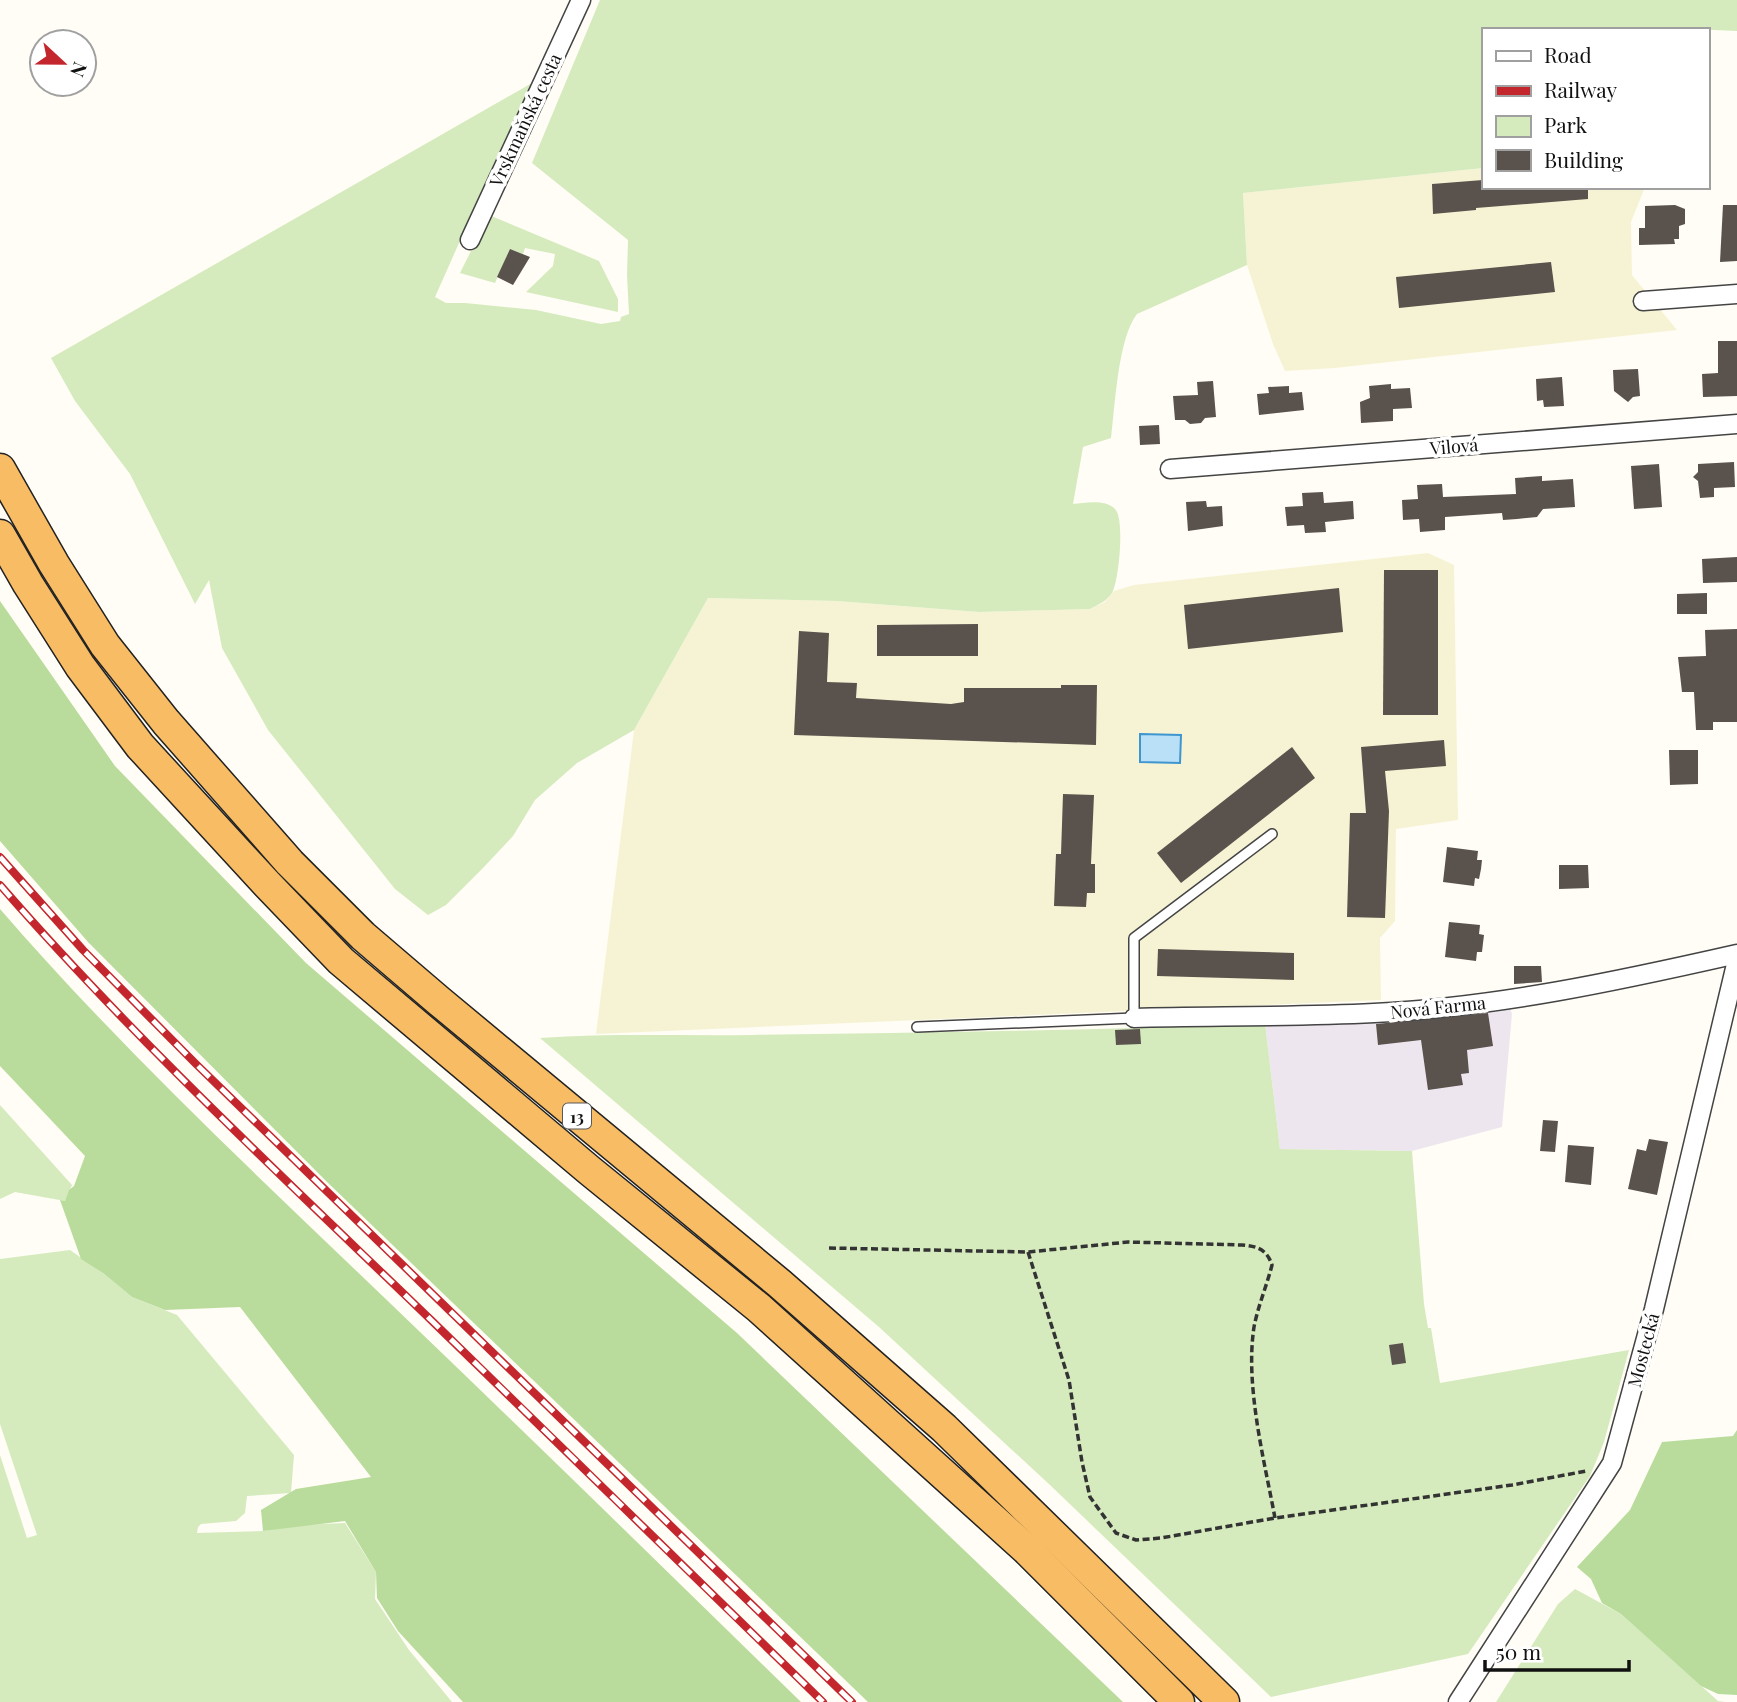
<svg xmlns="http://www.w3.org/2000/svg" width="1737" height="1702" font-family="'Playfair Display',serif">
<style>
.industrial{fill:#eee6ef}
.farmland{fill:#f6f3d4}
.green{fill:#d5ebbd}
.forest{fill:#b9dc9c}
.water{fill:#b9e0f7;stroke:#3f96cf;stroke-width:2}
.building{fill:#5a524d}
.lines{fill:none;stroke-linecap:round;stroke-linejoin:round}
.service-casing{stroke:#444;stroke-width:12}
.minor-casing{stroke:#444;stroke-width:21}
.trunk-casing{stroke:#222;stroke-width:33}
.path{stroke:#333;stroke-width:3.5;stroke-dasharray:7 3.5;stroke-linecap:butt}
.service{stroke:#fff;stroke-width:9}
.minor{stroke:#fff;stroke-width:18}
.trunk{stroke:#f7bc64;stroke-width:30}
.rail-casing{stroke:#c4262e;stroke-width:8}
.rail{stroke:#fff;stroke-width:5;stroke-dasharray:16;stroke-linecap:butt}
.labels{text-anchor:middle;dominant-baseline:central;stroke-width:7;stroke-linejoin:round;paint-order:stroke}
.shield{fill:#fff;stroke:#585858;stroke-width:2}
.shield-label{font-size:16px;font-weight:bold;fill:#111}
.street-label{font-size:18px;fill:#111;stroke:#fff}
</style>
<rect width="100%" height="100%" fill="#fffdf5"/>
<path class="industrial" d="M1509 1005 1512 1014 1502 1127 1412 1151 1280 1149 1265 1023Z"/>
<g class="farmland">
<path d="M1483 168V187H1645L1631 222 1632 275 1677 330 1335 368 1285 371 1273 344 1247 265 1243 193Z"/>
<path d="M1428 553 1454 565 1458 820 1396 829 1395 921 1380 938 1381 1000 596 1034 634 730 708 598 837 601 979 612 1090 609 1105 602 1114 591 1134 585Z"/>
</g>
<g class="green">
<path d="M600 0H1737V31L1668 28 1667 30H1483V168L1243 193 1247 265 1137 314C1118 338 1115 406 1111 438L1083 447 1073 504C1085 503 1105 499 1115 509 1125 518 1119 581 1112 593 1106 602 1099 604 1090 609L979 612 837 601 708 598 634 730 577 763 535 800 513 836 483 868 446 905 428 915 395 889 268 730 222 648 209 580 195 604 130 474 75 401 51 358 546 75 459 243 435 297 446 303H465L536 310 601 324 620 321 621 317 629 314 627 275 628 240 532 163Z"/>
<path d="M489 215 599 261 618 299V312L526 292 553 266 555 254 525 248 523 254 510 249 495 283 460 273Z"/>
<path d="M1265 1023 1280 1149 1412 1151 1424 1304 1428 1328H1431L1440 1383 1629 1350 1604 1442 1590 1476 1468 1654 1271 1697 1050 1485 879 1327 540 1038C610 1033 681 1036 752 1035 923 1032 1094 1031 1265 1023Z"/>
<path d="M0 1105 72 1185 65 1201 15 1192 0 1199Z"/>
<path d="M70 1250 103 1273 132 1297 177 1315 294 1455 291 1493 247 1496 245 1513 236 1521 201 1524 198 1527 197 1533 263 1531 300 1525 345 1523 376 1572 375 1599 409 1650 452 1702H0V1455L27 1538 37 1535 0 1424V1259Z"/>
<path d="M1575 1589 1621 1614 1718 1701 1725 1702H1496L1558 1604Z"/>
</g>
<g class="forest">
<path d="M0 601 115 766 306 963 737 1333 1123 1702H868L326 1181 88 942 0 841Z"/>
<path d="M0 909C129 1058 277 1194 419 1331 547 1454 674 1578 801 1702H463L398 1631 377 1598 376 1572 345 1521 263 1531 261 1510 296 1489 371 1477 240 1307 165 1310 132 1297 103 1273 81 1259 60 1200 65 1201 69 1190 74 1186 85 1156 0 1066Z"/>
<path d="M1737 1430V1695L1718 1694 1701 1686 1621 1614 1602 1603 1591 1579 1577 1567 1630 1510 1662 1442 1733 1436Z"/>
</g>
<path class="water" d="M1140 734 1181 735 1180 763 1140 762Z"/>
<g class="building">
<path d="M1483 180V187H1588V199L1476 208V210L1433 214 1432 184Z"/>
<path d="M1675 205 1685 209V224L1679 226V239H1674L1675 244 1639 245V228H1645V206Z"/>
<path d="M1723 205H1737V261L1720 262Z"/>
<path d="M510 249 530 257 513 285 497 277Z"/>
<path d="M1551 262 1555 292 1399 308 1396 277Z"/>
<path d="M1718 341H1737V396L1703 397 1702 374 1718 373Z"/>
<path d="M1638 369 1640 396 1633 397 1628 402 1614 391 1613 370Z"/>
<path d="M1562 377 1564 406 1544 407 1543 400 1537 401 1536 379Z"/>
<path d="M1213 381 1216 417 1205 418 1201 423 1190 424 1185 420H1175L1173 396 1198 395 1197 382Z"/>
<path d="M1391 384V389L1410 388 1412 408 1393 409V421L1361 423 1360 402 1370 398 1369 386Z"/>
<path d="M1289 386V393L1302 392 1304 410 1259 415 1257 394 1269 393 1268 387Z"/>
<path d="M1159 425 1160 444 1140 445 1139 426Z"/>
<path d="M1734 462 1735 487 1714 488V497L1700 498 1698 481 1693 477 1698 472V464Z"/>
<path d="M1659 464 1662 507 1634 509 1631 466Z"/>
<path d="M1542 476V481L1573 479 1575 507 1543 509 1537 517 1517 519 1503 520 1502 513 1445 517V530L1420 532 1419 519 1403 520 1402 500 1418 499 1417 485 1442 484 1443 497 1516 494 1515 478Z"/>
<path d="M1323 492 1324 503 1353 501 1354 519 1325 522 1326 532 1305 533 1304 525 1287 526 1285 507 1303 506 1302 493Z"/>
<path d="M1206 501 1207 507 1222 506 1223 526 1188 531 1186 502Z"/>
<path d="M1737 557V582L1703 583 1702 559Z"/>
<path d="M1384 570H1438V715H1383Z"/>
<path d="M1339 588 1343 632 1188 649 1184 605Z"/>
<path d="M1707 593V614H1677V594Z"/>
<path d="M978 624V656H877V625Z"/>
<path d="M1737 629V722H1713V730H1696L1694 692H1682L1678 657 1706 656 1705 630Z"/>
<path d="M799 631 829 633 827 682 857 683 856 698 951 704 964 702V688H1061V685H1097L1096 745 794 735Z"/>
<path d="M1444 740 1446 766 1385 771 1389 811 1385 918 1347 917 1350 813H1366L1361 747Z"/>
<path d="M1292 747 1315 778 1181 883 1157 853Z"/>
<path d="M1669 750H1698V784L1670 785Z"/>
<path d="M1063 794 1094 795 1091 864H1095V893H1087L1086 907 1054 906 1056 854H1061Z"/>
<path d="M1447 847 1478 851 1477 860H1482L1481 869 1479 879 1475 878 1474 886 1443 882Z"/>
<path d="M1559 865H1588L1589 888 1559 889Z"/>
<path d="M1449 922 1480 925 1479 934 1484 935 1483 943 1482 952H1477L1476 961 1445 957Z"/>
<path d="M1158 949 1294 953V980L1157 976Z"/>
<path d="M1514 966H1541L1542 982 1514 984Z"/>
<path d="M1488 1013 1493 1046 1467 1050 1469 1073 1461 1074 1463 1085 1428 1090 1421 1040 1378 1045 1376 1024Z"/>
<path d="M1140 1029 1141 1044 1116 1045 1115 1030Z"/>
<path d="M1543 1120 1558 1121 1555 1152 1540 1151Z"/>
<path d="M1649 1139 1668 1142 1657 1195 1628 1189 1637 1149 1646 1151Z"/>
<path d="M1568 1145 1594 1147 1591 1185 1565 1182Z"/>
<path d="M1403 1343 1406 1363 1392 1365 1389 1345Z"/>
</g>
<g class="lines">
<defs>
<path id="service" d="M917 1027 1134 1018V938L1272 834"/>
<g id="minor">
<path d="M470 240 581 0"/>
<path d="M1643 301 1737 294"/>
<path d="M1170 469 1737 424"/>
<path d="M1134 1018C1214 1016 1294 1017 1374 1013 1497 1007 1618 981 1737 954"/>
<path d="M1458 1702 1612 1463 1654 1309 1737 960"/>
</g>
<g id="trunk">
<path d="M0 469 54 564 105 645 166 722 290 863 363 936 439 1001 779 1283 944 1428 1224 1702"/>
<path d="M0 535 28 584 80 666 140 746 267 884 341 961 589 1170 759 1308 1026 1549 1179 1702"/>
</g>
</defs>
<use href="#service" class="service-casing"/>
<use href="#minor" class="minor-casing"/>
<use href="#trunk" class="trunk-casing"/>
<g class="path">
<path d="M829 1248 1028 1252 1128 1242 1242 1245C1258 1246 1267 1250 1272 1265 1267 1285 1258 1306 1254 1327 1245 1386 1264 1459 1275 1518"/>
<path d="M1028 1252 1069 1380 1082 1462 1090 1497 1116 1533 1136 1540 1161 1538 1275 1518 1512 1485 1586 1471"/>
</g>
<use href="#service" class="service"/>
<use href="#minor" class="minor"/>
<use href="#trunk" class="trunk"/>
<defs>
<g id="rail">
<path d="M0 857 83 950 196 1064 852 1702"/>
<path d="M0 885C134 1039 284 1178 431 1320 562 1447 692 1575 823 1702"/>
</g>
</defs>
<use href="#rail" class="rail-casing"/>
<use href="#rail" class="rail"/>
</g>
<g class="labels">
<rect class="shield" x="563" y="1103.5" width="28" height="25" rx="5"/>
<g class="shield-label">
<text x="577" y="1116">13</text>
</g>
<g class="street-label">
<text transform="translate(525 120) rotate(-65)">Vrskmaňská cesta</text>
<text transform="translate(1454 446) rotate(-5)">Vilová</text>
<text transform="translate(1438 1007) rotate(-6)">Nová Farma</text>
<text transform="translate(1643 1350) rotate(-75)">Mostecká</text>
</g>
</g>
<rect x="1482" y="28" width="228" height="161" fill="#ffffff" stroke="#a0a0a0" stroke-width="2"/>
<rect x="1496" y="51" width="35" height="10" fill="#ffffff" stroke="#a0a0a0" stroke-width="2"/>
<text x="1544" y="63" font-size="21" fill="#111111">Road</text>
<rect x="1496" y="86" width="35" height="10" fill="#c4262e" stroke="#a0a0a0" stroke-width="2"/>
<text x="1544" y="98" font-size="21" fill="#111111">Railway</text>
<rect x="1496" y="116" width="35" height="21" fill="#d5ebbd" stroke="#a0a0a0" stroke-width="2"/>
<text x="1544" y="133" font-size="21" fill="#111111">Park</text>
<rect x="1496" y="150" width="35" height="21" fill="#5a524d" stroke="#a0a0a0" stroke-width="2"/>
<text x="1544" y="168" font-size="21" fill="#111111">Building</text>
<g transform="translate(63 63) rotate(112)"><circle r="33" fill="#ffffff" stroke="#a0a0a0" stroke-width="2"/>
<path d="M0-5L12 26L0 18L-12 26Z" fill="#c4262e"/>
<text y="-10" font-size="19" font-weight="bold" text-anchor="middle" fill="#111111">N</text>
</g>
<path d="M1485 1660v10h144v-10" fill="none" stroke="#111111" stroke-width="3.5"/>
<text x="1496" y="1660" font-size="21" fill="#111111" stroke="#ffffff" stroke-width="5" paint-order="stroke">50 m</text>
</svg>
